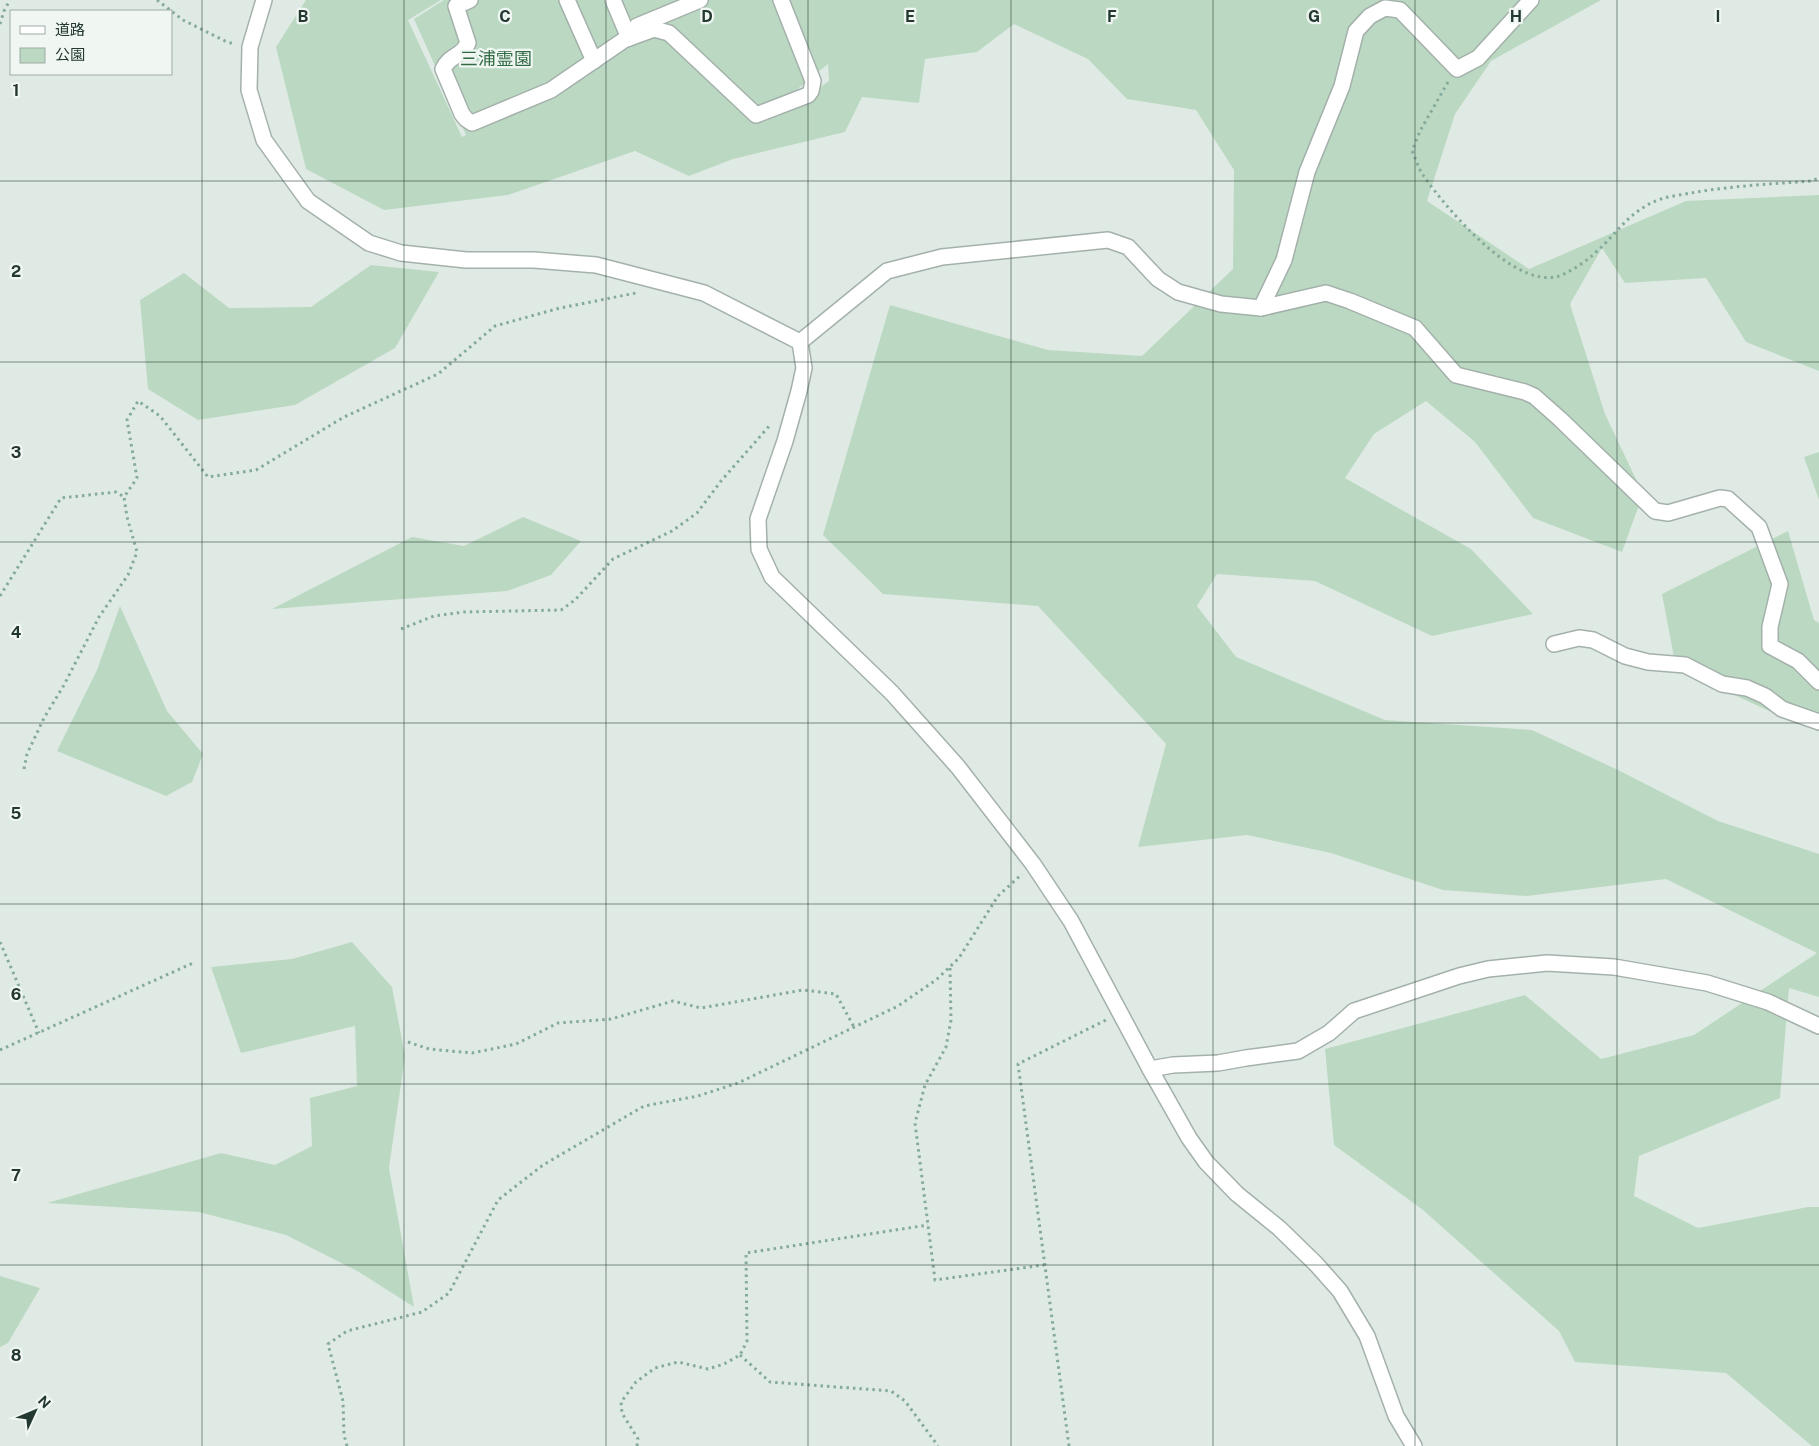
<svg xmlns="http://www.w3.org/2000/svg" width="1819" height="1446" font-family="'Public Sans','Noto Sans JP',sans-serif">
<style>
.green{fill:#bbd9c2;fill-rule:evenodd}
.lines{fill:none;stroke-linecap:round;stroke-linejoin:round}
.minor-casing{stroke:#a4b1ab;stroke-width:18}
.path{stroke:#84aa9c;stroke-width:3;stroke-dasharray:2.5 4;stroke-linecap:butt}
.minor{stroke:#fff;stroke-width:15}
.grid{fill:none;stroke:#233831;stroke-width:1;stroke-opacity:0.55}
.labels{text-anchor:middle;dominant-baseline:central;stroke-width:4.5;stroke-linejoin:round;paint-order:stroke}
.park-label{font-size:18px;fill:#316b44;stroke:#f0f7f3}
.grid-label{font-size:16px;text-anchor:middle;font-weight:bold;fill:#233831;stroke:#f0f7f3;stroke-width:4.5;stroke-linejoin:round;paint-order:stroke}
</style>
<rect width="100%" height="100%" fill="#e0eae5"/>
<g class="green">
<path d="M306 0H441L408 20 462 137 466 135 414 19 444 0H1601L1491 61 1455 114 1427 201 1529 269 1686 201 1819 195V371L1746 342 1706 278 1625 283 1602 248 1570 304 1605 414 1643 494 1622 552 1533 518 1475 442 1426 401 1374 434 1345 478 1471 549 1533 614 1432 636 1315 581 1217 574 1197 606 1236 657 1385 720 1532 730 1618 770 1718 821 1819 854V997L1789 988 1780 1098 1639 1156 1634 1196 1698 1228 1808 1207H1819V1446H1812L1726 1373 1575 1362 1559 1331 1423 1210 1334 1145 1325 1049 1525 995 1601 1059 1694 1035 1817 953 1666 879 1527 896 1443 890 1331 853 1247 835 1138 847 1166 744 1038 606 883 594 823 535 890 305 1048 350 1142 356 1233 269 1234 170 1196 110 1127 99 1088 59 1014 24 977 52 925 59 919 103 862 97 845 132 733 159 689 176 635 151 508 195 384 210 306 169 276 47ZM828 64 829 81 777 117 756 103 772 110Z"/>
<path d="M371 265 439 272 395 348 295 405 198 420 148 389 140 300 184 273 229 308 311 307Z"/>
<path d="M1819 452V500L1804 457Z"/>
<path d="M523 517 581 541 551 575 507 591 272 609 412 537 464 546Z"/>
<path d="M1788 531 1814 620 1819 623V722L1769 711 1676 668 1662 594Z"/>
<path d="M120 606 167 711 203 754 192 782 166 796 57 751 97 670Z"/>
<path d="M352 942 392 987 405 1056 389 1168 414 1307 359 1272 286 1235 199 1212 47 1203 221 1153 275 1165 312 1146 310 1098 357 1086 355 1026 241 1053 211 967 292 959Z"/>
<path d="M0 1276 40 1288 8 1343 0 1347Z"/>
</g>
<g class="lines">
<defs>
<g id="minor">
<path d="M264 0 250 47 249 90 264 140 308 201 369 243 401 253 466 260H534L596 265 704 293 800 342 804 368 799 391 785 441 758 519 759 549 772 577 892 693 958 767 1033 864 1071 921 1150 1069 1189 1138 1206 1162 1237 1194 1279 1228 1316 1264 1340 1291 1367 1336 1396 1416 1414 1446"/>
<path d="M470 0 456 6 468 43C461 58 450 54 443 69L462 114 466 119 472 123 551 90 624 40 654 29 669 33 756 115 808 95 811 91 813 81 781 0"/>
<path d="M567 0 594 61"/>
<path d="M613 0 629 38"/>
<path d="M637 26 700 0"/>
<path d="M1261 308 1284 260 1307 172 1342 86 1356 31 1370 16 1385 8 1400 10 1457 69 1478 58 1531 0"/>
<path d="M800 342 887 271 942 257 1108 240 1128 247 1158 279 1178 292 1221 304 1261 308 1326 293 1350 301 1415 328 1456 375 1525 392 1534 396 1560 419 1655 511 1668 513 1720 498 1728 499 1759 527 1770 557 1780 584 1770 627V646L1798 661 1819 682"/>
<path d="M1554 644 1579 638 1593 640 1625 656 1648 662 1685 665 1722 684 1747 688 1765 696 1782 709 1819 722"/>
<path d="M1150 1069 1173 1065 1218 1063 1246 1058 1298 1051 1329 1033 1354 1011 1459 976 1488 969 1547 963 1614 967 1707 983 1768 1002 1819 1026"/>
</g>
</defs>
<use href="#minor" class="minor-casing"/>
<g class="path">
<path d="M157 0 183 20 227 42 235 44"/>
<path d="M0 24 4 11 10 0"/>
<path d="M1448 82 1420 131 1412 151C1416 159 1418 168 1423 175 1446 208 1521 299 1566 273 1576 268 1586 261 1594 254 1618 233 1629 210 1661 199 1670 196 1681 195 1691 193 1730 186 1771 184 1811 181L1819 178"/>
<path d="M0 596 61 498 116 492 124 497"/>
<path d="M401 629 434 616 464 612 561 610 575 600 613 559 672 531 697 513 721 481 771 424"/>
<path d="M24 769 27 754 44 718 64 685 99 617 128 575 137 552 127 517 124 497 137 478 127 420 138 401 160 416 208 477 256 470 344 417 438 374 495 326 560 308 636 293"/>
<path d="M0 942 39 1033"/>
<path d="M950 968 951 1020 946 1047 925 1085 915 1123 935 1280 1044 1265"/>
<path d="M408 1042 429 1049 472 1053 516 1044 558 1023 611 1019 673 1001 701 1008 803 990 836 994 854 1027"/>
<path d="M0 1050 193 963"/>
<path d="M740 1355 770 1382 891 1391 905 1401 938 1446"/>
<path d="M347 1446 344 1435 343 1401 328 1344 347 1331 422 1312 449 1293 498 1200 543 1165 644 1106 698 1096 738 1083 898 1006 936 980 959 958 998 896 1022 874"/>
<path d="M637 1446 638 1439 622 1413 621 1402 636 1382 655 1368 678 1362 708 1369 724 1364 740 1355 747 1341 746 1253 928 1225"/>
<path d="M1069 1446 1018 1064 1106 1020"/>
</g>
<use href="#minor" class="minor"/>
</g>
<path class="grid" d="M202 0V1446M404 0V1446M606 0V1446M808 0V1446M1011 0V1446M1213 0V1446M1415 0V1446M1617 0V1446M0 181H1819M0 362H1819M0 542H1819M0 723H1819M0 904H1819M0 1084H1819M0 1265H1819"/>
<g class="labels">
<g class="park-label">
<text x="496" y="58">三浦霊園</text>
</g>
</g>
<g class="grid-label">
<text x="303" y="22">B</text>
<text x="505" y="22">C</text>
<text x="707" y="22">D</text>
<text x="910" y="22">E</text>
<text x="1112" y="22">F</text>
<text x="1314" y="22">G</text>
<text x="1516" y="22">H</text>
<text x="1718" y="22">I</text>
<text x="16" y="96">1</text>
<text x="16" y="277">2</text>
<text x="16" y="458">3</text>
<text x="16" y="638">4</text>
<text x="16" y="819">5</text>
<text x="16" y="1000">6</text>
<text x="16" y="1181">7</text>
<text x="16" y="1361">8</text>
</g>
<rect x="10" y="10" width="162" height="65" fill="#f0f7f3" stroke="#9eaba5"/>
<rect x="20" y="26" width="25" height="8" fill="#ffffff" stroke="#9eaba5"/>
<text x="55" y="35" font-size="15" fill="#233831">道路</text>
<rect x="20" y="48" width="25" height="15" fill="#bbd9c2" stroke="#9eaba5"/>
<text x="55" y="60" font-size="15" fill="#233831">公園</text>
<g transform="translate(35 1411) rotate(46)" stroke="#f0f7f3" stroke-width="4" paint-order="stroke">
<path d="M0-4L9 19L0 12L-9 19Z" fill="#233831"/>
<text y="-8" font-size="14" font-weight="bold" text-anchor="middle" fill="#233831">N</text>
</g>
</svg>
